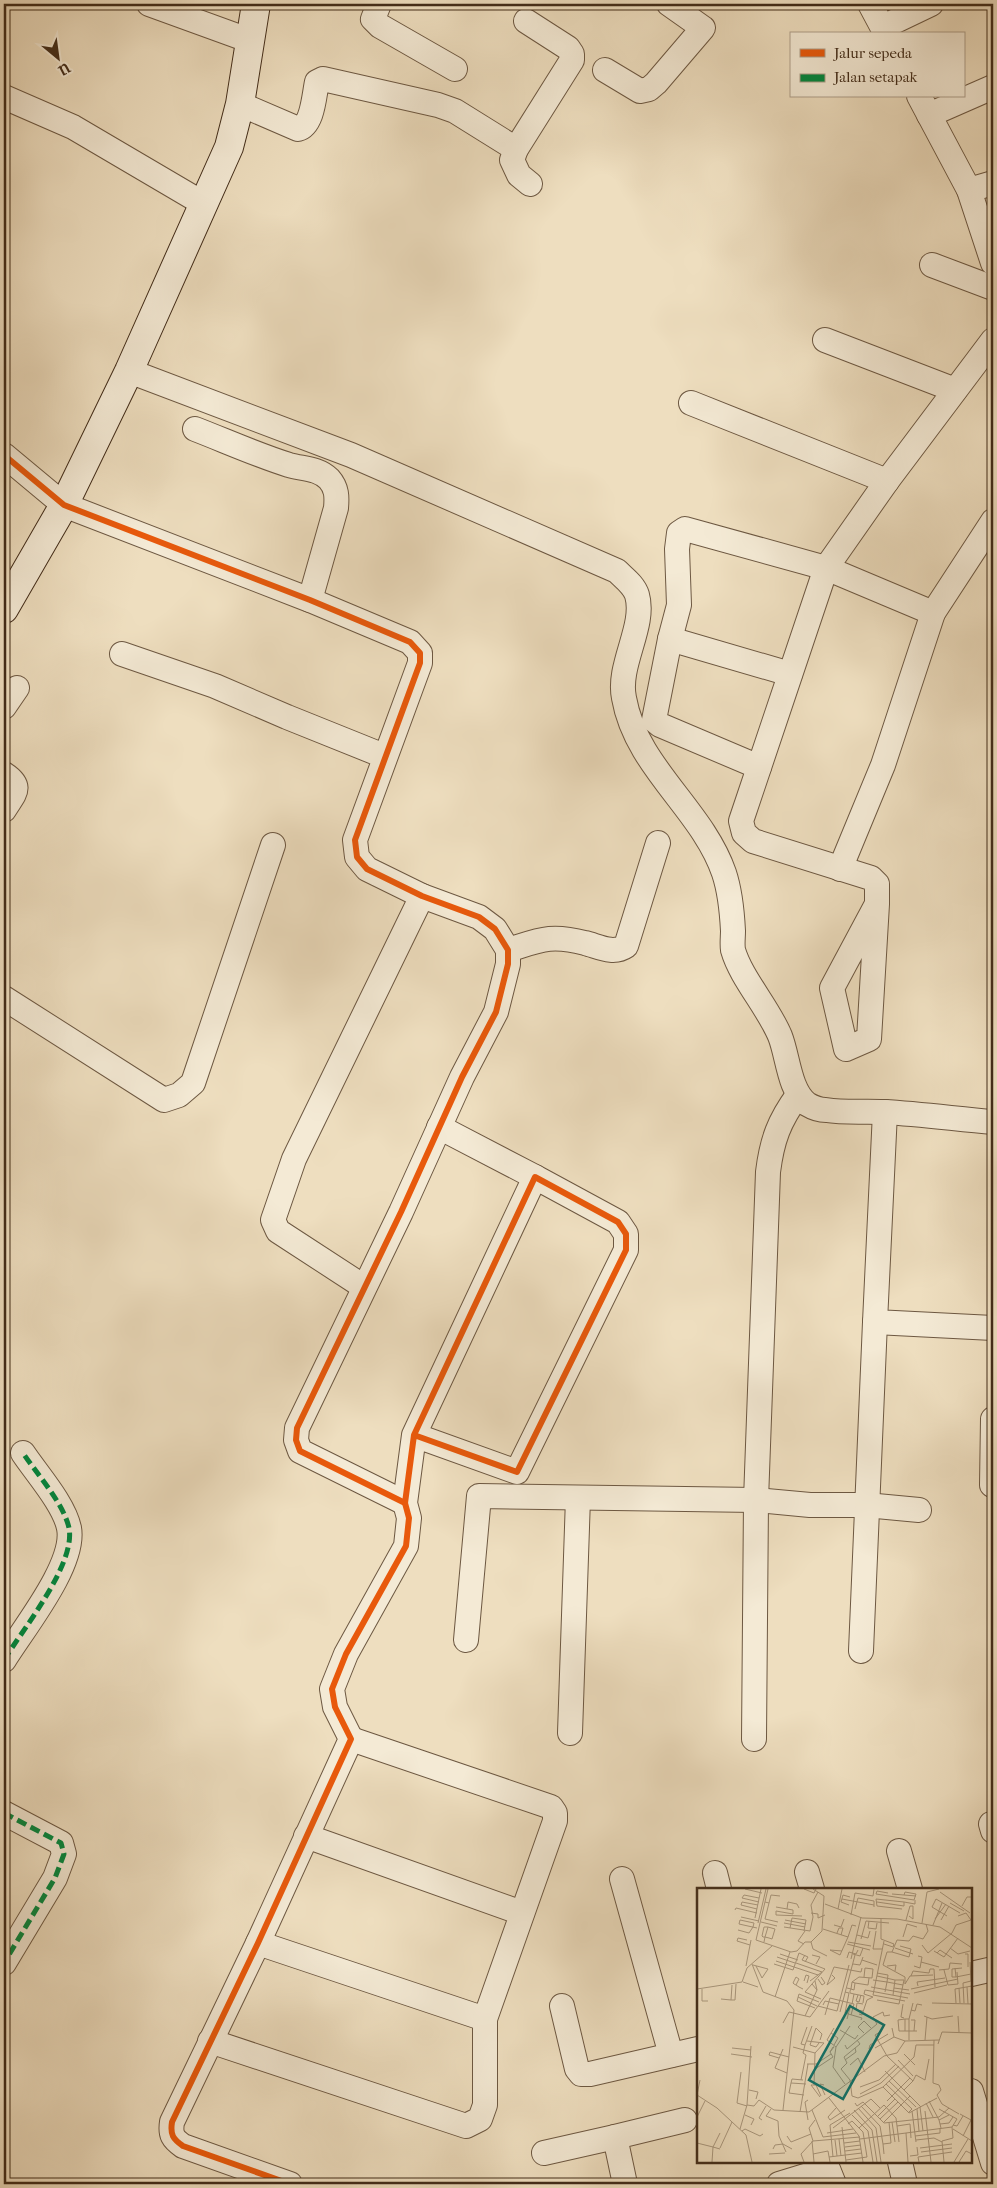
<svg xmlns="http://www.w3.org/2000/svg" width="997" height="2188" font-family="'IM FELL French Canon',serif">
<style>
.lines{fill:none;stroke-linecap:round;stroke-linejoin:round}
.street-casing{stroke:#6d5842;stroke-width:26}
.secondary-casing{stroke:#422c19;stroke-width:30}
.street{stroke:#f4ead5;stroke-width:24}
.secondary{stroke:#f4ead5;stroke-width:28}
.quiet{stroke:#00873e;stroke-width:5;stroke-dasharray:10 5;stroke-linecap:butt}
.cycleway-casing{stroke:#f4ead5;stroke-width:9}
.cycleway{stroke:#e8590c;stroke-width:6}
.inset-road{fill:none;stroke:#a9977d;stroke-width:1}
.view{fill:#0f766e;fill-opacity:0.15;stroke:#0f766e;stroke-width:2.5}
.inset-edge{fill:none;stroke:#422c19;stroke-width:2.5}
</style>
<rect width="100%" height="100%" fill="#eedebf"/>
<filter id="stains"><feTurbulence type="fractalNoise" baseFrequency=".004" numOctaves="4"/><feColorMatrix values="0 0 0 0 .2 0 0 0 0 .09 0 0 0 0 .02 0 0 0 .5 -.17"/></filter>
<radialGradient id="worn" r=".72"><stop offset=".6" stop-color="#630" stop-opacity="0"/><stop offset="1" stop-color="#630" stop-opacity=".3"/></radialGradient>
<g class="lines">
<defs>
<g id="street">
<path d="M149 4 251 41"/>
<path d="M379 4 373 19 380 26 455 69"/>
<path d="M870 4 886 34"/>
<path d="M526 21 568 48 572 54V60L516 149 512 160 519 175 530 184"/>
<path d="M883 27 931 4"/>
<path d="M605 70 640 91 649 89 656 83 703 28 669 4"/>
<path d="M919 96 969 190 993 263"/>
<path d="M4 97 73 127 204 204"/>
<path d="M240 104 298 129C313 125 314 95 317 82L323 79 438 105 455 111 516 149"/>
<path d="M929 115 993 87"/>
<path d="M969 190 993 183"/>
<path d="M932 265 993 288"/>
<path d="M825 340 955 390"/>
<path d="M129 371 351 455 617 571C624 578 634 585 637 595 646 626 617 665 624 698 636 767 702 809 724 873 730 891 732 911 733 931 733 937 732 944 733 950 741 978 768 1007 780 1036 788 1056 789 1090 807 1104 812 1107 820 1110 826 1110 845 1113 865 1111 884 1112 921 1114 957 1119 993 1122"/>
<path d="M691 403 887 481"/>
<path d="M195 429C226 441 257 455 289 465 303 469 318 468 329 479 337 488 337 497 336 508L310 600"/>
<path d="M4 455 64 505 310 600 410 642 420 653V663L355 840 357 857 367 869 422 896 479 917 495 929 508 950V964L496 1012 462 1077 401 1212 297 1428 296 1440 300 1451 405 1503"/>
<path d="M670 639 679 605 677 549 679 533 685 529 826 568 933 613"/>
<path d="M122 654 215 686 287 717 384 756"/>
<path d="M4 707 17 688"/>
<path d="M759 767 660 725 654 720 670 639 790 674"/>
<path d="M4 774C24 787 14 793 4 810"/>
<path d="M840 869 883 765 933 613 993 521"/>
<path d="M877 904 832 988 846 1049 869 1039 877 904V884L871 878 753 841 744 833 741 821 826 568 887 481 993 340"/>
<path d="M508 950C540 940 550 934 585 943 598 946 613 955 626 946L658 843"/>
<path d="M4 998 164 1100 179 1095 193 1083 273 845"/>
<path d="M885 1112 875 1322 993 1328"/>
<path d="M439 1127 535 1177"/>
<path d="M364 1287 278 1231 273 1220 294 1159 422 896"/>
<path d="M992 1485 993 1419"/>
<path d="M466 1640 479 1496 756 1500 810 1505H866L919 1510"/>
<path d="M861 1651 875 1322"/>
<path d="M4 1660C23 1629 76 1564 69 1528 64 1504 37 1474 23 1453"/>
<path d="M570 1733 578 1498"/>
<path d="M754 1739 756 1500 768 1172C772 1140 779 1121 798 1095"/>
<path d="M4 1813 61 1843 64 1854 55 1878 4 1963"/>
<path d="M991 1824 993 1831"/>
<path d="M306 1836 522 1913"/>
<path d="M899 1851 910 1889"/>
<path d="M807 1872 812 1889"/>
<path d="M715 1873 719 1889"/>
<path d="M622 1879 671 2055"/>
<path d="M258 1943 485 2019 555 1821V1813L551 1807 351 1739"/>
<path d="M971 1974 993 1969"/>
<path d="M562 2006 577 2069 581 2074H590L698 2049"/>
<path d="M210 2041 466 2126 480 2119 485 2105V2019"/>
<path d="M971 2091 993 2163"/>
<path d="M544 2153 615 2137"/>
<path d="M900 2162 905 2184"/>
<path d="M290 2184 183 2146C173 2139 170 2135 172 2122L258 1943 351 1739 335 1707 332 1689 346 1654 406 1546 409 1518 405 1503 414 1435 535 1177 618 1222 626 1234V1250L517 1472 414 1435"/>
<path d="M625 2184 615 2137 685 2120"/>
<path d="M779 2184 828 2169 834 2184"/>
</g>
<path id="secondary" d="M4 609 64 505 129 371 229 147 240 104 256 4"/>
</defs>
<use href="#street" class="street-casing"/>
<use href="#secondary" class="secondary-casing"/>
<use href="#street" class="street"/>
<use href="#secondary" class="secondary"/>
<g class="quiet">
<path d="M4 1660C23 1629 76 1564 69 1528 64 1504 37 1474 23 1453"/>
<path d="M4 1813 61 1843 64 1854 55 1878 4 1963"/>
</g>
<defs>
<g id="cycleway">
<path d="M4 455 64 505 310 600 410 642 420 653V663L355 840 357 857 367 869 422 896 479 917 495 929 508 950V964L496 1012 462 1077 401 1212 297 1428 296 1440 300 1451 405 1503"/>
<path d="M290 2184 183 2146C173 2139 170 2135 172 2122L258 1943 351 1739 335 1707 332 1689 346 1654 406 1546 409 1518 405 1503 414 1435 535 1177 618 1222 626 1234V1250L517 1472 414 1435"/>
</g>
</defs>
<use href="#cycleway" class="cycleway-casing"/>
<use href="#cycleway" class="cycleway"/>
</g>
<g transform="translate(697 1888)">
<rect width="275" height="275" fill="#eedebf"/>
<path class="inset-road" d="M48 1 65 5M71 1 59 52 94 64 100 63 108 54H114L125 43 127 8 116 1M107 1 117 5 119 1M243 4 273 25M191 5 180 3 179 6 217 12 219 6 208 4 207 7M195 6 219 8M45 10 47 7 62 10M45 10 62 14M145 11 177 17M239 11 263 25M239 11 235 19 250 28M45 14 44 17 60 21M45 14 61 17M68 14 72 15 68 31 81 34M180 14 207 18V14L179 11 180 18 205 21M207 14 218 16V12M72 15 74 7 83 8M253 15 267 23M128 16 165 30 200 31 243 39 275 60M152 17 144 14 146 7 153 9M265 18 270 9H275M79 19 96 22V26L79 23V27L105 28M90 21 91 14 100 16 102 20M141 21 145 1M158 21 161 10 177 13V19M38 22 39 20 60 25M114 25 121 26V30L128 27M154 27 158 5 176 8 177 1M44 29 62 33M58 30 64 1M184 30V51L197 56 196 59 187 56M238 31 249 16M88 32 109 36M209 32 213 18H216V31L212 28M244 32 252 18M172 33 171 40 179 41 180 35M64 34 80 38M61 35 69 1M87 35 108 39M225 35 230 4 242 1M229 36 231 43 226 51 216 48 212 53 200 52 195 64H190L186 77 208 89V96L213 88 236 87M137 37 144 39 147 31M236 37 245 15M56 39 57 35 43 32 42 36 60 40M87 39 113 43 116 29 114 17 121 4M93 40 95 30 109 32 107 43M126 41 151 49 155 37 159 38M41 42 52 45 56 39M179 43 176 61H185M140 45 142 40H146L144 47M160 47 171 50 173 43M206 49 210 36 220 39M164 51 169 33 192 35M50 52 41 50 40 53 53 57M187 53 176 107 208 113M67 54 68 49 71 39H67L65 48 66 49H68L72 50 75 51 78 41 71 39M114 54 116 61 130 68M151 54 174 58M107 56 101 53 108 43M150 56 173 62M225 57 231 65 255 45 259 37 274 32 269 25 261 28M198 60 216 66M253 60 261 66 273 63M145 63 133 62 143 67 151 49M237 63 247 69 261 50M195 64 212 69 214 61 203 58M240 65 243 62 255 70M83 66 101 72M156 66 163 68 166 60M268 66H271V79M108 67 105 72 128 81 108 104M115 67 123 69 119 76M80 69 98 75M150 70 152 64 159 66 161 62M154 71 164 29M165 72 180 77M79 73 121 87M224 74 242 79M99 75 125 84 113 93M55 76 66 104 90 113 97 122 86 222M77 76 96 82 102 65 111 69 108 74M156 76 163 77 166 69M56 77 71 81 65 90 59 78M49 78 54 52M190 78 199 77 198 83M217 78 223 80 225 69 221 68M258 80 259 89 274 86M242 82 252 81 253 75 265 76M247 82 251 97 261 96 260 84M180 85 191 87 190 94 206 97M135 87 138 90 130 97 137 79 164 84 165 80M180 88 198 92 196 107M214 88 216 83 232 85 233 81H237L238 99M167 89 168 80 176 81M259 89H255V81L265 80M121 91 125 97 128 95 124 89M176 92 190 94 188 104M107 93 109 87 112 88 110 95M46 94 61 99M155 94 162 89 175 90 176 81M158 95 171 97 172 90M115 96 120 102 118 93M99 97 102 91 99 89 96 95 97 96 99 97 102 99 106 101M221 98 220 94 248 90M174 99 213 106M270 99 271 116M150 100 154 101 157 102 158 95 155 94 154 101 153 103V105L157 106M197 100 212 102M262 100 263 115M0 101 45 94 50 80 75 58M5 101V113H11M214 101 261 91M108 104 124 111M148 104 152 105 148 125 165 130 164 132M217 105 250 97M161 107 159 113 162 114 164 107M78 109 93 64M101 109 120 118M24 111 34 112 35 97M34 112H38L39 96M180 112 202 116 207 92H198M216 115 212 131H208V143H220M235 115 275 116M259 115 258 101 275 98M267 115 266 95 274 93 273 74M155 116 157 106 167 108 166 115M206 116 204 129 207 130M126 117 128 113 142 116M121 118 140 123M118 120 100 113 102 106 122 114M275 120V139M214 122 218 123 220 116 225 117M140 123 152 77M166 123 159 122 160 115 166 116M143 124 158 67M162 126 165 127 170 112 176 109 167 106 168 102 211 110M128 127 133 110 157 116 154 127M108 128 120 102M227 128 235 131 256 128M261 128 262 144M150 131 154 116M212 131V152M214 132H218L217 143M86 135 92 124 113 129 132 103M137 140 130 152 139 159 136 179 148 196M195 140 197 149 208 153M143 142 158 151 161 147M208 143H202L201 132 208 131M183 144 178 147 190 168 216 193 207 202M134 145 141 150 137 157M167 145 161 139 167 133 174 140M160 152 163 156 147 169 150 175 144 181 153 192 155 208 161 210 186 199 217 169 219 157H237M228 152 230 129M237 152 236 195 242 197 244 202 240 207 245 216 262 226M110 153 127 155 118 165M122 155 119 159 113 157 119 140 125 146 123 152M241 156 245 144 275 145M108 157 115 138M148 157 150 161 180 136 176 129 186 124 187 128 193 127M96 159 118 165M139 159 153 138M35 160 54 162M178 160 197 149M86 161 78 180 90 185M172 161 173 157 191 146M34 166 55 169M207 166 218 177M82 170 72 167 73 164 92 169M148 172 159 164 158 160M201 172 216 188M110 176H119L134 166M153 177 161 170 168 184M118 181 136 169 133 164 136 159H137L133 164M188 183 224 219M44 184 40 215 50 218M104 192 109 167 106 165 108 157 104 156 110 139M106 192 95 191 94 195 109 196M192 193 219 219M216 193 219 187 228 192 232 171M94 195 92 205 107 207M189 196 215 221 212 224M117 197 118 165M127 197 123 196 128 207M163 199 182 192 199 176M186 199 195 208 213 190M52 202 61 204 59 211M163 206 184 195 202 178M0 207 3 192M0 207 20 220 49 247 55 274M123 209 114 197H119L124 208M132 210 162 248 166 274M190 213 195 208 212 225 240 210M232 213 242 232M158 215 160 218 166 214 187 235 242 229 252 220M229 215 236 229M50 217 54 158M164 218 183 238 186 256M223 219 226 243M139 220 131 229 133 232 148 222M161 220 179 240 184 274M74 221 69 228 81 233 82 248 89 264M220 221 222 243M115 222 126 249 159 245M157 222 175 242 180 274M215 223 219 254M228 223 234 274M103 224 111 176M263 226 274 232 266 248M48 227 57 231 54 237M155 227 171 243 176 274M181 228 198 211M0 229 8 213M183 231 201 214M65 232 62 230 69 218M111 232 108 214 111 212M187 234 213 208M195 234 198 254M243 236 252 235 256 229M256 237 260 238 266 228M200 238 213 236 214 250M145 239 149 274M136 240 174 211 183 220M162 240 187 217 199 230 202 254M244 240 242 232 252 227M43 241 50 217 57 218 62 212 77 222 112 224 187 168 200 165 208 153 242 152M256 241 275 253M45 243 48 241 63 248 66 246M130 245 156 241M209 245 211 274M90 248 94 254 114 246M218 248 243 245V240M142 251 144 268M163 251 255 239 260 231 242 221M138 252 140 268M219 252 237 250 245 254M115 253 117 274M116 253 163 249M0 255 16 259 23 245M147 255 163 253M148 259 164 257M23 260 35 234M223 260 255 256M76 261 78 257 86 256 95 261M148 263 164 261M224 264 255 260M72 266 88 265M116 266 131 263 133 274M187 266 186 256 194 255 192 234M213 268 221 267 220 259M132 269 165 265M136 269 133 237 153 225M149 272 170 269 166 244 155 233 151 236M15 274 16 259 23 261M107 274 104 266 116 253 112 240 118 232M222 274 221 269 255 264M247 274 245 253 256 250 255 239M257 274 271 251M262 274 269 263 275 266"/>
<path class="view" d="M153 118 187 137 146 211 112 192Z"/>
<rect width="275" height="275" class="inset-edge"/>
</g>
<rect width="997" height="2188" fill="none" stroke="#eedebf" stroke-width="20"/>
<rect x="5" y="5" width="987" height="2178" fill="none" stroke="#422c19" stroke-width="2.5"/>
<rect x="10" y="10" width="977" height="2168" fill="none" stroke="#422c19"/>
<rect x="790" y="32" width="175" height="65" fill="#f4ead5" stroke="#ad9e8a"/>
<rect x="800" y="49" width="25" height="8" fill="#e8590c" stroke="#ad9e8a"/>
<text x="834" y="58" font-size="15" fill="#422c19">Jalur sepeda</text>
<rect x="800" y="74" width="25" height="8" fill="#00873e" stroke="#ad9e8a"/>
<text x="834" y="82" font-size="15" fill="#422c19">Jalan setapak</text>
<g transform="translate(58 58) rotate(151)" stroke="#f4ead5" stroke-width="4" paint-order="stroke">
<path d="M0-4L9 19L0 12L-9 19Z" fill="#422c19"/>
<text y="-8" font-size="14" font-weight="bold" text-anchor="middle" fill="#422c19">U</text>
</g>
<rect width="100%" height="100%" filter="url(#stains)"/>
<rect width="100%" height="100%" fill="url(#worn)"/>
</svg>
